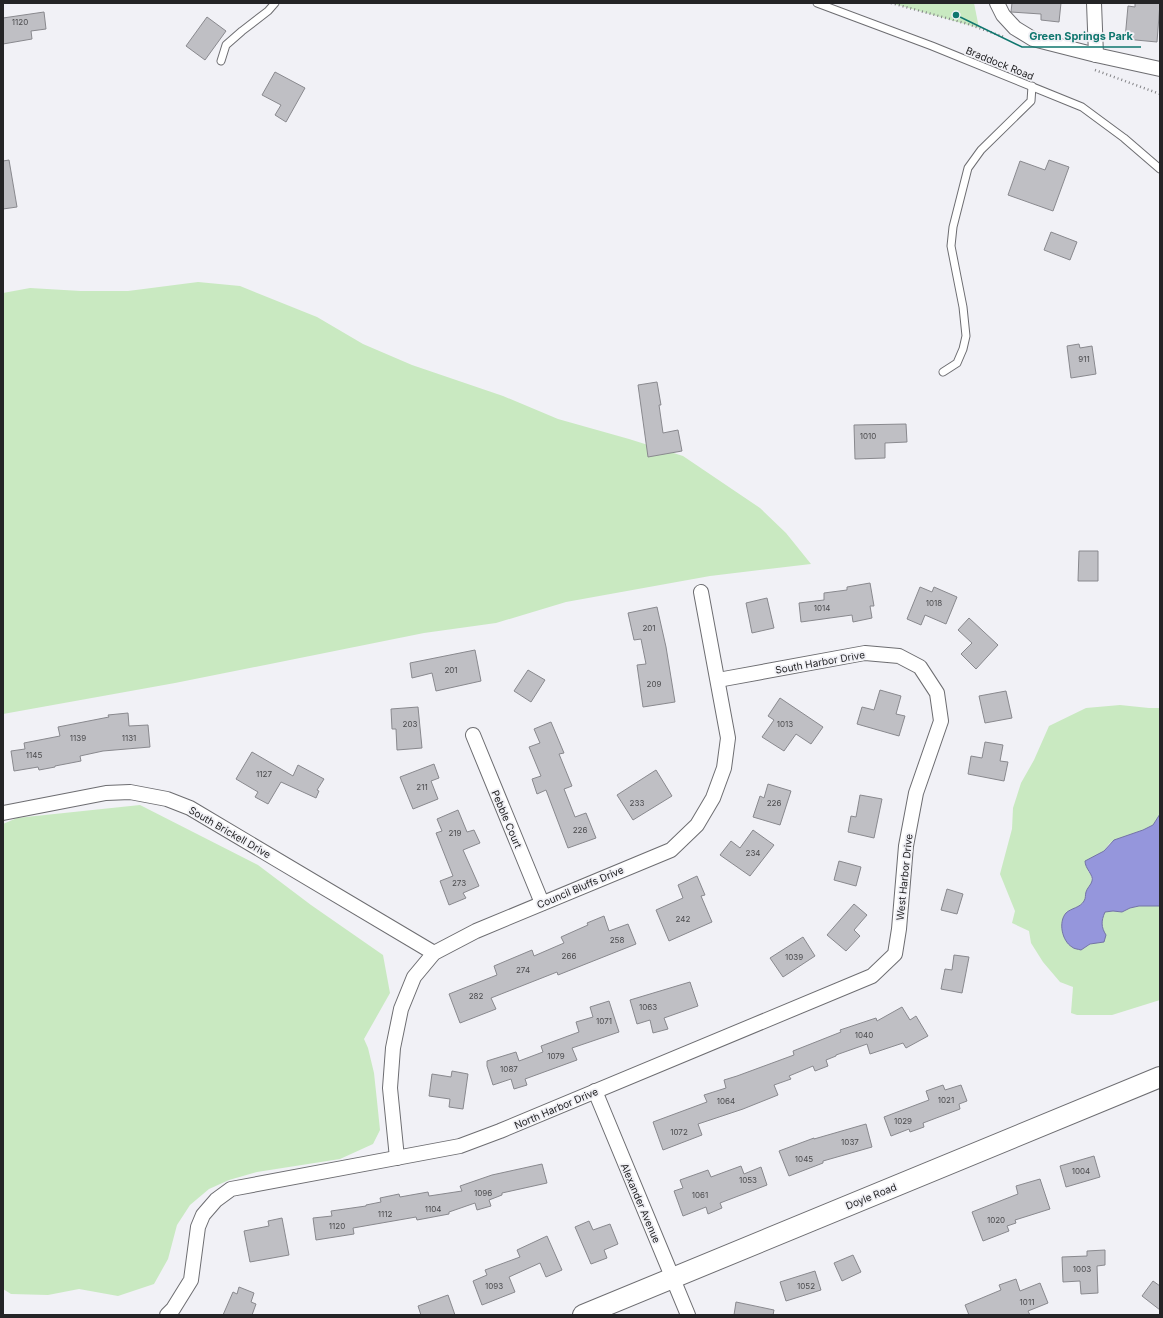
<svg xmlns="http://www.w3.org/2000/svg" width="1163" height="1318" font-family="Inter,sans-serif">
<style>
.green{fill:#c9e9c1}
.water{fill:#9596dc;stroke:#7374a5}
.building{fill:#bfbfc4;stroke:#89898e}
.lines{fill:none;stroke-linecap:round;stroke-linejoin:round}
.service-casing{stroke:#6d6d71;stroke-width:9}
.minor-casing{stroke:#6d6d71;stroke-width:16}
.secondary-casing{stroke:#6d6d71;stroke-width:22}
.path{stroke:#838386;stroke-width:2.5;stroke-dasharray:1 3;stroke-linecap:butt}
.service{stroke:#fff;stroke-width:7}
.minor{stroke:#fff;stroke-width:14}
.secondary{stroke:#fff;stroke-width:20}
.labels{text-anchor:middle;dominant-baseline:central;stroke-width:3.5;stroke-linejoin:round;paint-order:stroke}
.number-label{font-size:8px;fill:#4b4b4e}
.street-label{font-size:10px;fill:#242426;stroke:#f1f1f6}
.leader{fill:none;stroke:#0f766e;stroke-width:1.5}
.callout-dot{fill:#0f766e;stroke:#f1f1f6;stroke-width:1.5}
.callout-label{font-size:11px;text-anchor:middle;font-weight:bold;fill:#0f766e;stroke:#f1f1f6;stroke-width:3.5;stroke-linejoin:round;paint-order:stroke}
</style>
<rect width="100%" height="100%" fill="#f1f1f6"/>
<g class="green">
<path d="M891 3H974L979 28Z"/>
<path d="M198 282 240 286 317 317 363 344 412 365 503 396 558 419 629 439 683 456 760 508 786 533 811 564 710 576 566 602 496 623 424 633 175 683 3 714V293L30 288 81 291H128Z"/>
<path d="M1120 705 1149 708H1160V814L1153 825 1143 830 1114 840 1109 844 1104 851 1095 856 1088 871 1091 875 1092 882 1086 893 1085 900 1080 906 1066 912 1081 950 1106 935C1101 927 1101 921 1105 912L1113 911 1122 912 1130 908 1139 906H1160V1000L1112 1015H1077L1071 1013 1073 987 1060 982 1043 962 1031 943 1029 931 1012 923 1015 911 1000 874 1012 829 1013 808 1021 783 1034 760 1049 726 1086 708Z"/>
<path d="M140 805 258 865 311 905 383 955 390 993 364 1039 368 1048 374 1073 377 1101 380 1130 373 1144 340 1159 257 1172 229 1180 209 1189 190 1205 177 1225 168 1259 154 1284 118 1296 79 1289 48 1295 11 1294 3 1289V824L17 818 26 817Z"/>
</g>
<path class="water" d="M1160 814V906H1139L1130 908 1122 912 1113 911 1105 912C1101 921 1101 927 1106 935L1104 942 1090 944 1081 950C1078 949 1074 949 1072 947 1062 941 1058 922 1066 913 1071 908 1080 908 1084 901 1086 898 1085 895 1086 892 1087 888 1091 885 1092 881 1094 875 1085 869 1085 861L1104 851 1114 840 1143 830 1153 825Z"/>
<g class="building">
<path d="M1012 3H1061L1059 22 1041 20V14L1011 12Z"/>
<path d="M1135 3H1160L1157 42 1125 39 1128 6 1135 7Z"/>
<path d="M44 12 46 29 31 31 32 39 3 44V18Z"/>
<path d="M207 17 226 31 205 60 186 46Z"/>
<path d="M275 72 305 88 286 122 275 115 281 105 262 95Z"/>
<path d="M9 160 17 207 3 209V161Z"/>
<path d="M1049 160 1069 167 1053 211 1008 195 1020 161 1045 170Z"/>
<path d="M1051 232 1077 242 1070 260 1044 250Z"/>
<path d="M1079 344 1080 348 1092 346 1096 374 1071 378 1067 346Z"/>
<path d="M657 382 661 405H659L663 433 678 430 682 451 648 457 638 385Z"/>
<path d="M906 424 907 442 885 443V458L855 459 854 425Z"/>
<path d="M1079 551H1098V581H1078Z"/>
<path d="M870 583 874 606H870L872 618 853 622 852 615 801 622 799 603 824 600V593L847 590V587Z"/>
<path d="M920 587 932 592 934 587 957 597 946 624 925 615 921 625 907 619Z"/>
<path d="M767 598 774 628 752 633 746 603Z"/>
<path d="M657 607 666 647 675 702 643 707 637 665 646 664 641 639 634 640 628 613Z"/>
<path d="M969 618 998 645 976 669 961 654 972 643 958 630Z"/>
<path d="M475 650 481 681 436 691 432 673 412 678 410 663Z"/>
<path d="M528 670 545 680 531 702 514 691Z"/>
<path d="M880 690 901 696 896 714 905 716 899 736 857 724 862 707 874 710Z"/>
<path d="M1006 691 1012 718 985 723 979 696Z"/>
<path d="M780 698 823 727 811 744 796 734 784 751 762 737 774 720 768 716Z"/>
<path d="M418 707 422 748 397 750 396 729H392L391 709Z"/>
<path d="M128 713 129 726 148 725 150 747 103 751 80 756 81 761 55 766V767L39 770 38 767 14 771 11 751 25 749 24 743 60 736 58 727 109 717 108 715Z"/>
<path d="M551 722 564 753 559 754 572 786 564 789 575 817 586 813 596 838 568 848 546 790 537 794 532 779 541 776 529 747 540 743 534 729Z"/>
<path d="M985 742 1003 745 1000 761 1008 762 1004 781 968 774 971 756 982 758Z"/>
<path d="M252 752 293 776 298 765 324 779 317 790 319 791 316 798 281 782 268 804 255 797 258 792 236 779Z"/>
<path d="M434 764 439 778 431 781 438 799 413 809 400 777Z"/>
<path d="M656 770 672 796 633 820 617 795Z"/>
<path d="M768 784 791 791 780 825 753 817 760 796 764 798Z"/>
<path d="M860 795 882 799 874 838 848 832 851 816 856 817Z"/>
<path d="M458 810 467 832 474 830 480 843 463 850 479 886 463 893 466 898 449 905 440 881 453 876 436 833 442 831 437 819Z"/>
<path d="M753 830 774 845 750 876 720 855 731 841 740 848Z"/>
<path d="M839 861 861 867 856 886 834 880Z"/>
<path d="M697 876 705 895 701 896 712 922 669 941 656 910 683 898 678 885Z"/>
<path d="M947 889 963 894 957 914 941 910Z"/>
<path d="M854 904 867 915 854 930 860 936 846 951 827 935Z"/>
<path d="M604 916 609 931 628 924 636 944 558 975 557 972 491 998 496 1009 460 1023 449 994 497 975 494 966 532 950 534 956 564 943 561 937 588 925 587 923Z"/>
<path d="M803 937 815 956 783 977 770 958Z"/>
<path d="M954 955 969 957 962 993 941 989 945 969 952 970Z"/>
<path d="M690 982 698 1006 664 1018 668 1029 653 1033 650 1020 637 1024 630 1000Z"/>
<path d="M609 1001 619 1032 572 1048 577 1060 525 1079 527 1085 514 1089 511 1079 493 1085 487 1066V1061L516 1052 519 1061 543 1052 541 1046 579 1032 576 1022 593 1017 590 1007Z"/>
<path d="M902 1007 910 1020 916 1016 928 1036 906 1048 903 1043 870 1054 867 1044 836 1055V1056L826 1060 828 1066 815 1071 813 1066 789 1076 791 1079 774 1085 778 1095 743 1109 698 1124 702 1135 663 1150 653 1122 707 1102 704 1095 726 1088 724 1080 737 1076 794 1055 793 1051 841 1032 840 1030 876 1018 877 1021Z"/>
<path d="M452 1071 468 1074 463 1109 449 1107 450 1099 429 1096 432 1074 451 1077Z"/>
<path d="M943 1085 945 1090 961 1085 967 1101 959 1104 960 1109 923 1123 924 1127 910 1132 909 1129 891 1136 884 1117 929 1100 926 1091Z"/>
<path d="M866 1124 872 1147 823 1161V1163L789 1176 779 1151 814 1138V1139Z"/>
<path d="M1094 1156 1100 1177 1066 1187 1060 1166Z"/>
<path d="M542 1164 547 1183 502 1193V1195L489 1200 491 1206 477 1210 475 1203 449 1212V1214L417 1220 416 1217 353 1228 354 1234 316 1240 313 1218 332 1216 331 1211 366 1206V1205L381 1202 380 1198 399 1194 400 1197 428 1192 429 1196 462 1191 460 1186 492 1175Z"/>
<path d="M741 1166 744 1174 761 1167 767 1185 720 1203 722 1208 708 1214 706 1207 683 1216 674 1191 683 1188 680 1180 708 1170 711 1177Z"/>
<path d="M1040 1179 1050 1209 1015 1220 1016 1223 1007 1226 1009 1231 983 1241 972 1212 1018 1194 1016 1186Z"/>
<path d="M282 1218 289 1255 250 1262 244 1231 269 1226 268 1221Z"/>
<path d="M589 1221 593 1230 610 1224 618 1244 604 1250 607 1258 591 1264 575 1227Z"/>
<path d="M547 1236 562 1270 546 1277 540 1263 509 1277 515 1292 482 1305 473 1281 487 1275 485 1270 520 1257 517 1250Z"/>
<path d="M1105 1250V1265L1097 1266 1098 1293 1081 1294 1080 1281 1063 1282 1062 1257 1087 1256V1251Z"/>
<path d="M853 1255 861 1272 842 1281 834 1263Z"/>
<path d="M815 1271 821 1290 786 1301 780 1282Z"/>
<path d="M1016 1279 1020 1291 1040 1283 1048 1303 1028 1311 1030 1315H969L965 1305 1001 1290 999 1285Z"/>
<path d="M1153 1281 1160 1286V1310L1142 1296Z"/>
<path d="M239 1287 254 1293 251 1302 256 1304 252 1315H223L233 1292 237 1294Z"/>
<path d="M448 1295 455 1315H421L418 1306Z"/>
<path d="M736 1302 774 1310 773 1315H734Z"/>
</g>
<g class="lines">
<defs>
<g id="service">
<path d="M817 3 932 46 1082 107 1124 138 1160 169"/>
<path d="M221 61 226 45 242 31 268 11 275 3"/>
<path d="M943 372 957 363 963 349 966 336 963 307 951 246 953 227 968 168 981 150 1031 101 1032 86"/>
</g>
<g id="minor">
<path d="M997 3 1003 15 1015 28 1033 39 1096 55 1160 69"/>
<path d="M1094 3 1096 55"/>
<path d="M473 735 542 903"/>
<path d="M3 813 106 793 130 792 167 799 190 808 434 953"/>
<path d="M595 1091 688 1315"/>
<path d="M397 1158 390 1088 393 1048 401 1009 414 977 434 953 476 931 671 850 697 825 713 798 724 768 728 738 701 592"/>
<path d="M167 1315 173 1309 191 1280 198 1227 203 1215 216 1200 231 1189 460 1146 500 1131 872 976 895 954 899 929 906 846 916 793 941 721 937 693 920 667 899 656 865 653 718 680"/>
</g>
<path id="secondary" d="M583 1315 1160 1077"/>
</defs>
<use href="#service" class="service-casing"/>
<use href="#minor" class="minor-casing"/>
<use href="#secondary" class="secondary-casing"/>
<g class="path">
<path d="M891 3 968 24 1004 37"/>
<path d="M1095 70 1160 94"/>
</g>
<use href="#service" class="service"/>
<use href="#minor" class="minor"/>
<use href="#secondary" class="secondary"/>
</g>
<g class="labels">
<g class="number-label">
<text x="20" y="22">1120</text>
<text x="1084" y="359">911</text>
<text x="868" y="436">1010</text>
<text x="934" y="603">1018</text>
<text x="822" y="608">1014</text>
<text x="649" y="628">201</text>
<text x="451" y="670">201</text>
<text x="654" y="684">209</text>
<text x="410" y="724">203</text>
<text x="785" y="724">1013</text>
<text x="78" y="738">1139</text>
<text x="129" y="738">1131</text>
<text x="34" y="755">1145</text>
<text x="264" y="774">1127</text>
<text x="422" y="787">211</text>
<text x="637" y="803">233</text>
<text x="774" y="803">226</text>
<text x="580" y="830">226</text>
<text x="455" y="833">219</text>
<text x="753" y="853">234</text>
<text x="459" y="883">273</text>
<text x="683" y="919">242</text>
<text x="617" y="940">258</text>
<text x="569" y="956">266</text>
<text x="794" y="957">1039</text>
<text x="523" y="970">274</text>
<text x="476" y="996">282</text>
<text x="648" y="1007">1063</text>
<text x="604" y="1021">1071</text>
<text x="864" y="1035">1040</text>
<text x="556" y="1056">1079</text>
<text x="509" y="1069">1087</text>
<text x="946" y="1100">1021</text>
<text x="726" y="1101">1064</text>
<text x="903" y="1121">1029</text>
<text x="679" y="1132">1072</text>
<text x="850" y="1142">1037</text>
<text x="804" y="1159">1045</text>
<text x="1081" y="1171">1004</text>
<text x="748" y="1180">1053</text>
<text x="483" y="1193">1096</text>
<text x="700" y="1195">1061</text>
<text x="433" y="1209">1104</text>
<text x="385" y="1214">1112</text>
<text x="996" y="1220">1020</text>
<text x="337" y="1226">1120</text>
<text x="1082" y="1269">1003</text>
<text x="494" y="1286">1093</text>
<text x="806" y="1286">1052</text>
<text x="1027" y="1302">1011</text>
</g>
<g class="street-label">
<text transform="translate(1000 63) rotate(22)">Braddock Road</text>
<text transform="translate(820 662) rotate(-10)">South Harbor Drive</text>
<text transform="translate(507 819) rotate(67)">Pebble Court</text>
<text transform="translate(230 832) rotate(30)">South Brickell Drive</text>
<text transform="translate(904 877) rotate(-84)">West Harbor Drive</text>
<text transform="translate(580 887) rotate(-23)">Council Bluffs Drive</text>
<text transform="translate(556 1108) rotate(-23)">North Harbor Drive</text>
<text transform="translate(871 1196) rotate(-22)">Doyle Road</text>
<text transform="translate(641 1203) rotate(67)">Alexander Avenue</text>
</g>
</g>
<path class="leader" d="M956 15L1022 47H1141"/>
<circle class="callout-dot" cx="956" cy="15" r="4"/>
<g class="callout-label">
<text x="1081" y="40">Green Springs Park</text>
</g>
<rect width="1163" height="1318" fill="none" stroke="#242426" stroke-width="8"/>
</svg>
